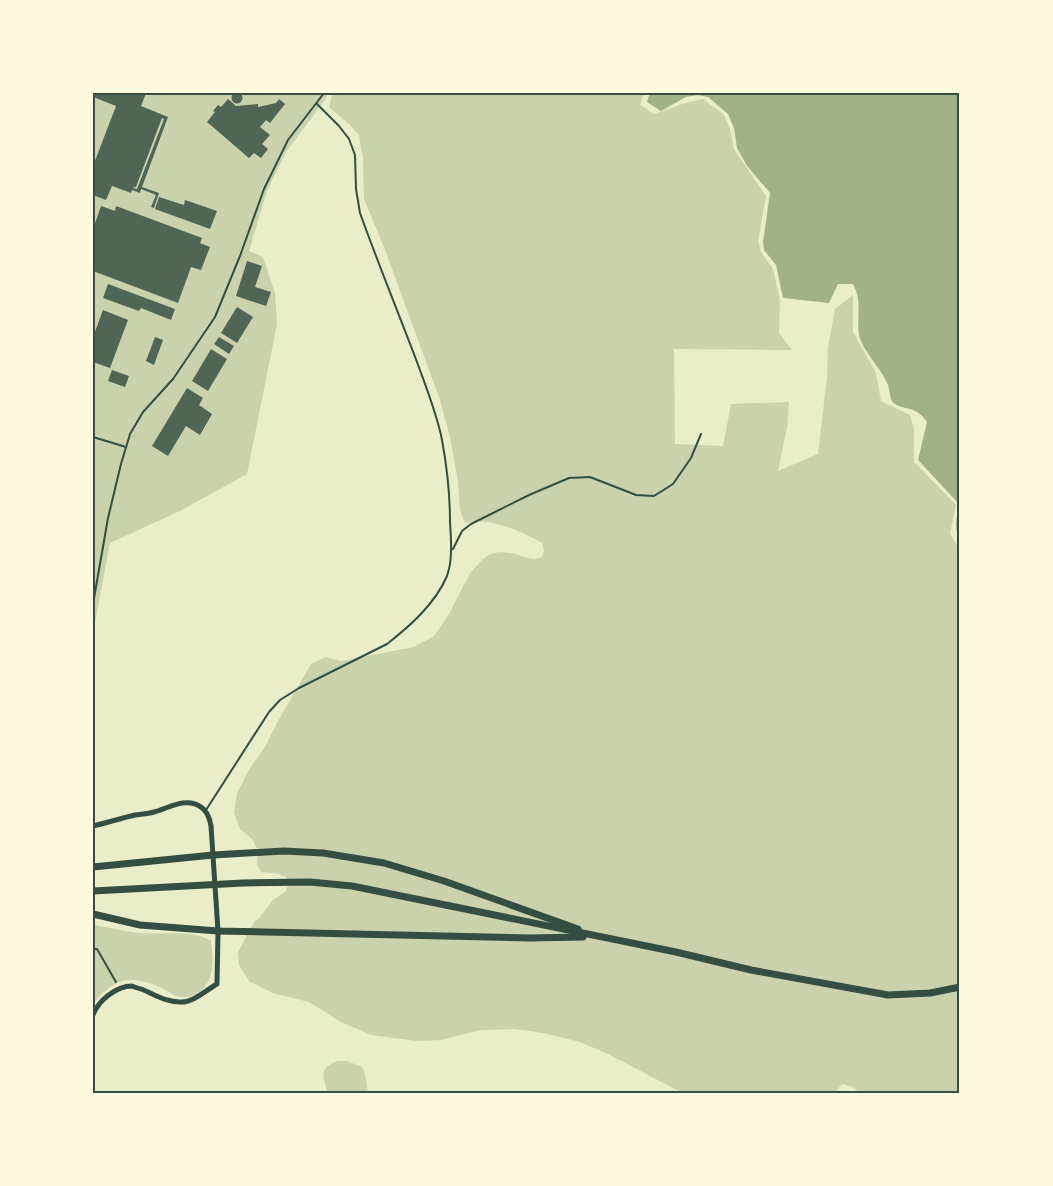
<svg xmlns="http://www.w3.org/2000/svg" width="1053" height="1186" font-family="'DM Sans',sans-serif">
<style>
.green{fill:#cad2ad}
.water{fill:#a3b18a}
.building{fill:#4f6655;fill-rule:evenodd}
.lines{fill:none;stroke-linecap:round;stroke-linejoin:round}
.path{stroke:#344e41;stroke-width:2}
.service{stroke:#344e41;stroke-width:2}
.minor{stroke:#344e41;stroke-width:5}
.secondary{stroke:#344e41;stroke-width:7}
.neatline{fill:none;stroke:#344e41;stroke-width:2}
</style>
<rect width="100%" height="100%" fill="#e9edc9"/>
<g class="green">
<path d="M93 93H328L325 100 286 152 267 191 249 251 263 257 275 293 277 324 247 474 180 511 110 543 93 633Z"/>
<path d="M332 93H644L640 105 654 114 685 103 703 99 724 115 730 129 734 149 766 196 758 241 761 252 773 269 780 301 779 333 792 350 674 349 675 444 723 446 731 404 789 402 787 428 778 471 818 454 827 378 828 347 835 309 853 295V332L876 373 881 401 910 415 914 429V462L956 505 950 534 960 550V1093H860L853 1087 842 1084 834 1093H681L677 1090 608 1054 580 1042 543 1033 515 1029 481 1030 441 1040 416 1041 371 1035 339 1021 309 1002 273 993 250 982 239 965 238 952 254 922 260 917 273 900 286 891 288 885 286 877 279 874 261 872 257 865 258 850 252 839 240 829 234 813 237 793 250 768 265 747 278 721 311 664 326 657 341 661 414 647 434 636 449 614 470 573 482 560 490 554 500 552 512 553 528 558 535 559 542 557 544 551 542 543C524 532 487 516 467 523L464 521 460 509 458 481 450 437 440 400 384 247 364 199 363 159 359 135 350 125 329 107Z"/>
<path d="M93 925C109 927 125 932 140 933 161 935 194 929 211 941 213 959 216 980 199 992 192 997 184 998 176 996 172 994 168 991 164 989 153 984 140 979 128 980 113 981 103 993 93 1003Z"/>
<path d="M337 1061H347L362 1067 365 1074 368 1093H328C324 1078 317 1069 337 1061Z"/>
</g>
<path class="water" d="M650 93H960V539C953 528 957 517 959 504L918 460 927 422C916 404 899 411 892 401 889 396 890 388 887 383 881 368 862 350 859 335 856 317 863 302 853 284H838L829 303 783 298 776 265 764 250 763 242 770 193 747 166 737 148 734 128 728 114 708 97 698 95 686 97 661 111 647 102Z"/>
<g class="building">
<circle cx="237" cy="98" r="5.5"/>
<path d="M93 93H146L141 106 168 117 142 187 159 193 154 208 151 207 156 195 141 189 140 193 132 190 131 193 112 186 106 200 93 195V166L116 106 93 97ZM162 118 164 119 137 189 133 188 134 187H136Z"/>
<path d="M228 99 236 106 258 104V107L276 103 279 99 285 104 270 123 266 120 260 127 270 135 262 144 268 149 261 158 254 153 249 158 207 122 215 112 213 111 218 105 221 107Z"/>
<path d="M159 197 184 205 185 200 217 211 210 229 155 209Z"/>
<path d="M101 206 115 211 116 206 202 238 200 243 210 247 201 270 191 267 178 303 93 271V229Z"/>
<path d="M247 261 262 266 255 287 271 292 266 306 236 296Z"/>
<path d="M108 284 175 309 171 320 141 308 139 311 103 298Z"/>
<path d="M237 307 253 317 237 343 221 333Z"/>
<path d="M103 310 128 320 110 368 93 362V337Z"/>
<path d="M155 337 163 340 154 365 146 361Z"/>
<path d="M219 337 234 346 229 354 214 344Z"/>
<path d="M211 349 227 359 208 391 192 381Z"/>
<path d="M112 370 129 376 125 387 108 381Z"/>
<path d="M187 388 203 398 199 405 212 414 200 435 186 426 168 456 152 446Z"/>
</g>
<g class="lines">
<g class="path">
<path d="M195 93 202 94 207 93"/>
<path d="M93 949H97L116 982"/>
</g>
<g class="service">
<path d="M93 282H94L93 286"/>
<path d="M93 437 126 447"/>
<path d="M453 549 462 531 471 524 529 495 569 478 590 477 636 495 654 496 673 484 691 458 701 434"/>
<path d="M93 604 108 518 121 464 130 434 143 412 173 379 215 317 240 256 264 189 288 140 324 93"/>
<path d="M206 810 269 712 280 700 299 688 387 644C410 626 435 604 447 576 453 559 451 540 450 522 450 495 447 467 442 440 437 414 426 387 417 362 398 312 378 263 360 213L356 189 355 155 349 139 339 126 317 104"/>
</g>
<path class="minor" d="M93 826C107 823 121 818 135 815 141 814 147 814 154 812 166 809 178 801 191 803 204 805 209 814 211 826L218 931 217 984C206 990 193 1003 180 1002 165 1002 154 994 141 989 140 989 132 986 132 986 116 986 98 1001 93 1015"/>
<g class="secondary">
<path d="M93 867 213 855 284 851 323 853 384 863 444 881 578 929"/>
<path d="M93 891 243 883 310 882 352 886 676 952 751 970 888 995 930 993 960 987"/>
<path d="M93 914 140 925 218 931 530 938 583 937"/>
</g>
</g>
<rect width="1053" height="1186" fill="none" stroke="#fefae0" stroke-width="189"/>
<rect x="94" y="94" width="864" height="998" class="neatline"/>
</svg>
